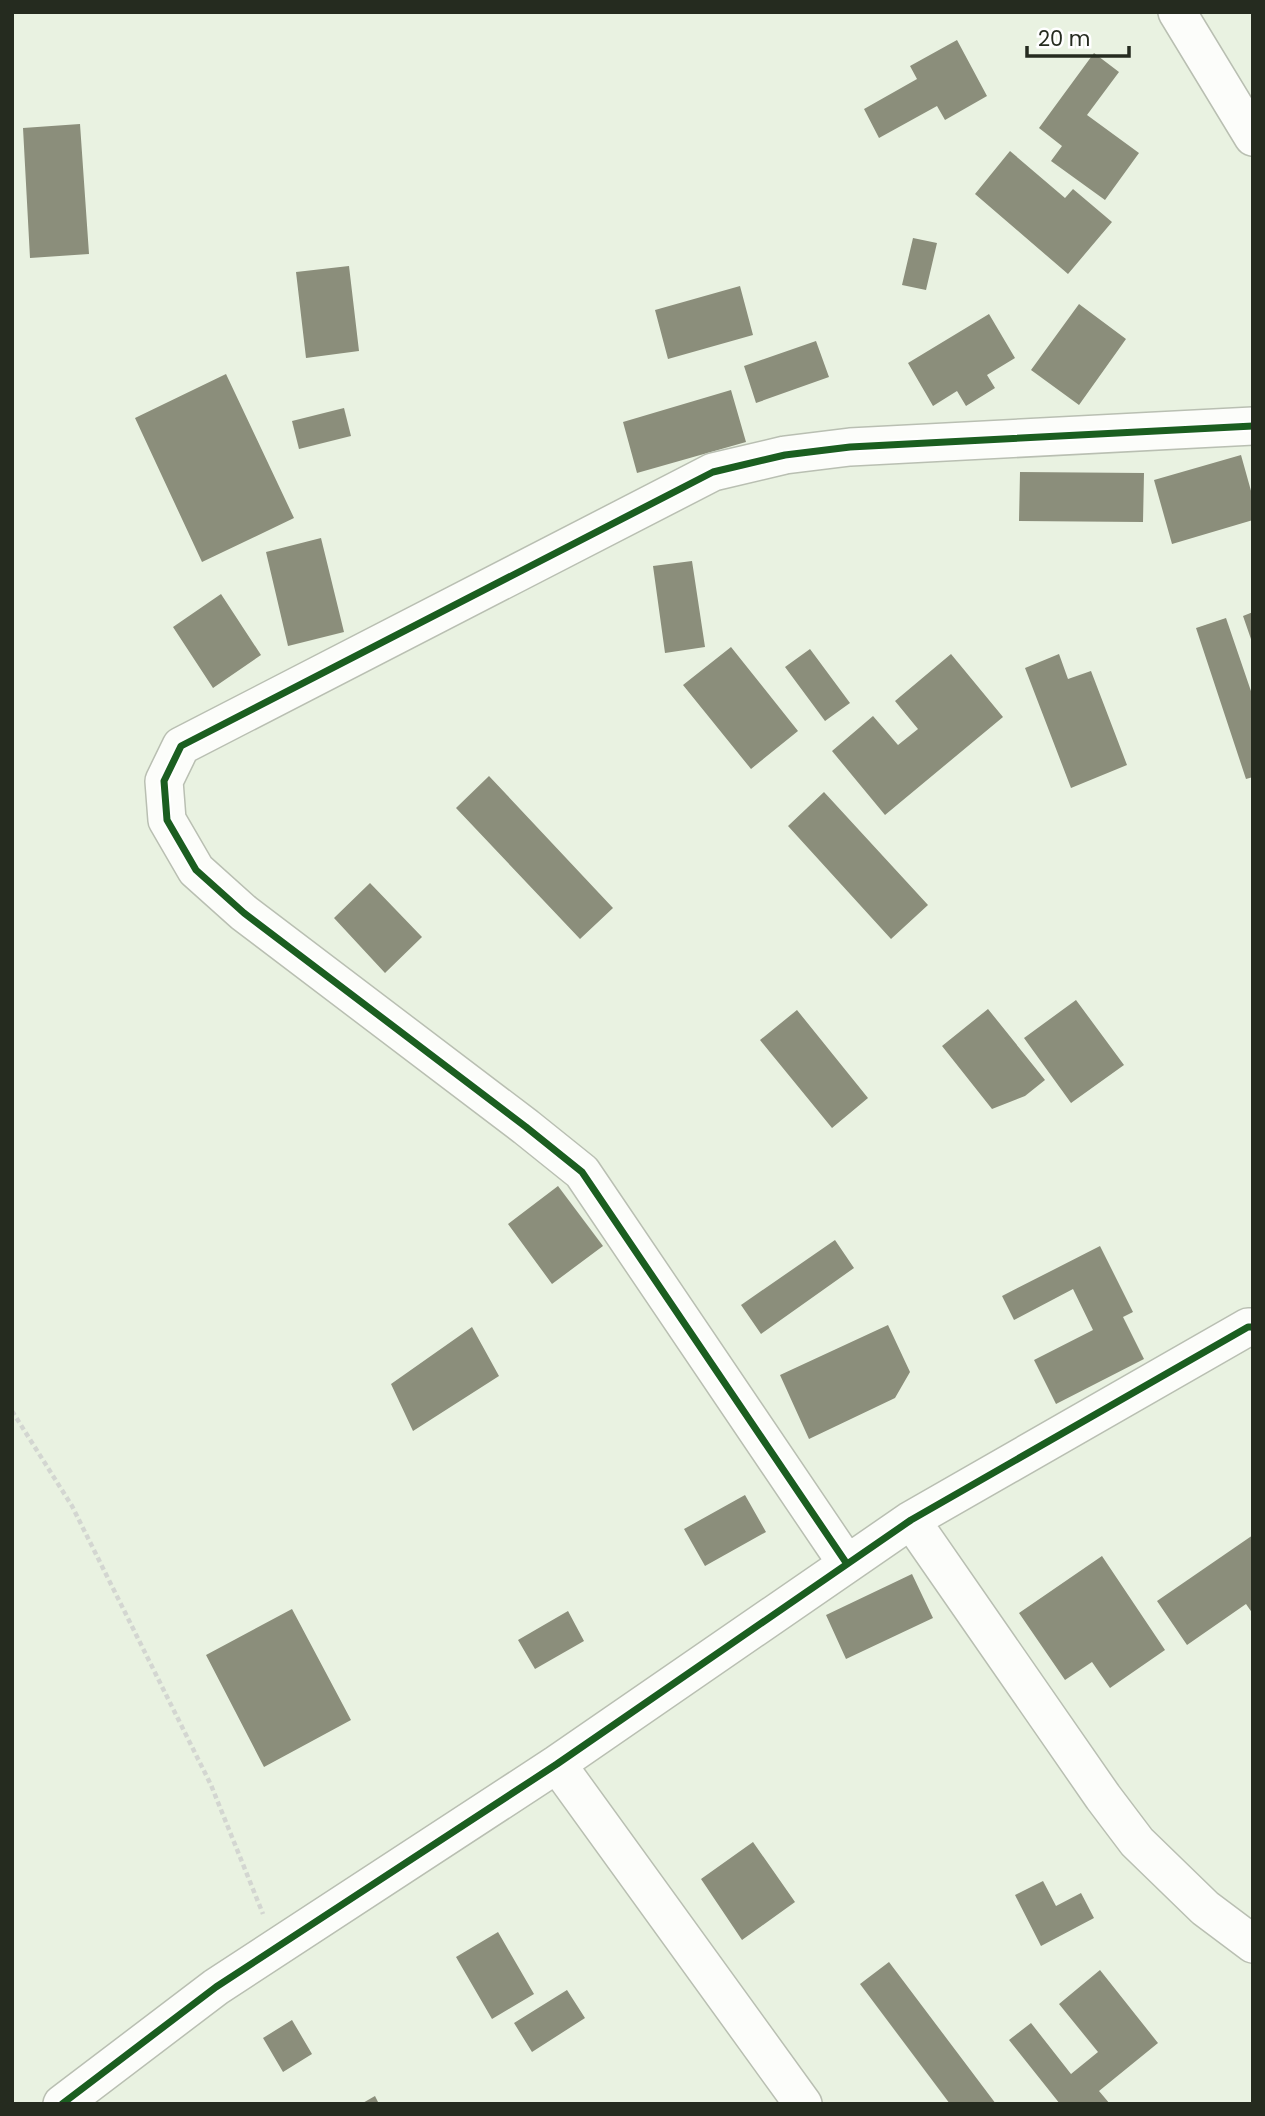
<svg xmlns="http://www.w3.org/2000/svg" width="1265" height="2116" viewBox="0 0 1265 2116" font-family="Poppins,sans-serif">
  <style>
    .building { fill: #8b8e7b }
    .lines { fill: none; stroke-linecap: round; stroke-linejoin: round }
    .minor-casing { stroke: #b9bfb2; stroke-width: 40 }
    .path { stroke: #d3d6d1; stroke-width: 4.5; stroke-dasharray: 5 3.5; stroke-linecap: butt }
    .minor { stroke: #fcfdfa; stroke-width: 37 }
    .cycleway-casing { stroke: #fff; stroke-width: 11 }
    .cycleway { stroke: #1b5e20; stroke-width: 7 }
  </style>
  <rect width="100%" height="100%" fill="#e9f2e1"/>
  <!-- building -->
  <path class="building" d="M 957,40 L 987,96 L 945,120 L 937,106 L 879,138 L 864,109 L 917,79 L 910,66 Z
    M 1094,53 L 1119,72 L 1087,115 L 1139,153 L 1105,200 L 1051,161 L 1062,146 L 1039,128 Z
    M 80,124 L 89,254 L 30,258 L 23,128 Z
    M 1010,151 L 1065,198 L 1073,189 L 1112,222 L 1068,274 L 975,194 Z
    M 913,238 L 937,243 L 926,290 L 902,285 Z
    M 349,266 L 359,351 L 306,358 L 296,272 Z
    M 740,286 L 753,335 L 668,359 L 655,310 Z
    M 1079,304 L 1126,339 L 1079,405 L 1031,370 Z
    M 989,314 L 1015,358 L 987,375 L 995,388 L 966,406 L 957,391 L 933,406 L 908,363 Z
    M 816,341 L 829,377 L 756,403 L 744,366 Z
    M 226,374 L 294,518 L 202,562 L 135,418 Z
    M 731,390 L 746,442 L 637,473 L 623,422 Z
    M 344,408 L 351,436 L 299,449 L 292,421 Z
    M 1241,455 L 1253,498 L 1253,520 L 1172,544 L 1154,480 Z
    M 1020,472 L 1144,473 L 1143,522 L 1019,521 Z
    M 321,538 L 344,632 L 288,646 L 266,552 Z
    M 692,561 L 705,647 L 665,653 L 653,566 Z
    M 221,594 L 261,655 L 213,688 L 173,627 Z
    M 1253,612 L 1253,642 L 1252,642 L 1243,616 Z
    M 1226,618 L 1253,697 L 1253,777 L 1246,779 L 1196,628 Z
    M 731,647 L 798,731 L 751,769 L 683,685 Z
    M 810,649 L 850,703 L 825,721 L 785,667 Z
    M 951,654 L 1003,717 L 885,815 L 832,751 L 873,716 L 898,745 L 918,729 L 895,701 Z
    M 1059,654 L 1068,679 L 1091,671 L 1127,765 L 1071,788 L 1025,668 Z
    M 489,776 L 613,908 L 580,939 L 456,808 Z
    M 824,792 L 928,905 L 891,939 L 788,826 Z
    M 370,883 L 422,937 L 385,973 L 334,918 Z
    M 1076,1000 L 1124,1065 L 1071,1103 L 1024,1038 Z
    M 988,1009 L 1045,1080 L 1025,1096 L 992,1109 L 942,1046 Z
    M 797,1010 L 868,1098 L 832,1128 L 760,1040 Z
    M 558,1186 L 603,1246 L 552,1284 L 508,1224 Z
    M 835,1240 L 854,1268 L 761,1334 L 741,1305 Z
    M 1100,1246 L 1133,1312 L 1123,1317 L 1144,1359 L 1056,1404 L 1034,1360 L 1093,1330 L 1073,1289 L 1014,1320 L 1002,1296 Z
    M 888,1325 L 910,1372 L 895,1398 L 809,1439 L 780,1375 Z
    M 472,1327 L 499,1376 L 413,1431 L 391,1384 Z
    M 745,1495 L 766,1532 L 705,1566 L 684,1529 Z
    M 1253,1535 L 1253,1614 L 1246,1604 L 1187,1645 L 1157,1601 Z
    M 1102,1556 L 1165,1650 L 1110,1688 L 1092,1662 L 1065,1680 L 1019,1613 Z
    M 912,1574 L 933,1618 L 846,1659 L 826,1615 Z
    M 292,1609 L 351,1720 L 264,1767 L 206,1655 Z
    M 568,1611 L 584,1641 L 535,1669 L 518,1640 Z
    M 753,1842 L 795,1902 L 742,1940 L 701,1879 Z
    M 1043,1881 L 1056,1906 L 1081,1893 L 1094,1918 L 1041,1946 L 1015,1895 Z
    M 498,1932 L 534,1994 L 492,2019 L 456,1957 Z
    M 889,1962 L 996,2104 L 950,2104 L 860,1984 Z
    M 1100,1970 L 1158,2043 L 1099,2091 L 1110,2104 L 1060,2104 L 1009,2040 L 1031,2023 L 1071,2074 L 1098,2052 L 1059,2004 Z
    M 567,1990 L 585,2018 L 532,2052 L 514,2023 Z
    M 292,2020 L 312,2054 L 283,2072 L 263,2038 Z
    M 375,2096 L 379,2104 L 361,2104 Z"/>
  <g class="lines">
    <!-- minor casing -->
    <g class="minor-casing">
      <path id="minor" d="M 1177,12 L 1253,137
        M 911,1520 L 1103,1797 L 1137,1842 L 1205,1908 L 1253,1944
        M 847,1564 L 582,1172 L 526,1127 L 244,913 L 196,870 L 167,820 L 164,781 L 181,746 L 713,472 L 785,455 L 850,447 L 1253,426
        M 557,1764 L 803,2104
        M 62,2104 L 216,1987 L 557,1764 L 911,1520 L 1248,1327 L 1253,1327"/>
    </g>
    <!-- path -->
    <path class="path" d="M 12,1411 L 72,1506 L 211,1785 L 263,1914"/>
    <!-- minor -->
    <use href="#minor" class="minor"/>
    <!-- cycleway casing -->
    <g class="cycleway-casing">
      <path id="cycleway" d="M 847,1564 L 582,1172 L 526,1127 L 244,913 L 196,870 L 167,820 L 164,781 L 181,746 L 713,472 L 785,455 L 850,447 L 1253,426
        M 62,2104 L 216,1987 L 557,1764 L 911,1520 L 1248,1327 L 1253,1327"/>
    </g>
    <!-- cycleway -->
    <use href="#cycleway" class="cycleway"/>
  </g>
  <!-- border -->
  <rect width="1265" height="2116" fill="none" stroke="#252b1f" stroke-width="28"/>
  <!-- scale -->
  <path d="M1027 46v10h102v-10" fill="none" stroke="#252b1f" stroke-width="3.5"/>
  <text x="1038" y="46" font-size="21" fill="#252b1f" stroke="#ffffff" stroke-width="5" paint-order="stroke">20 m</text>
</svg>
